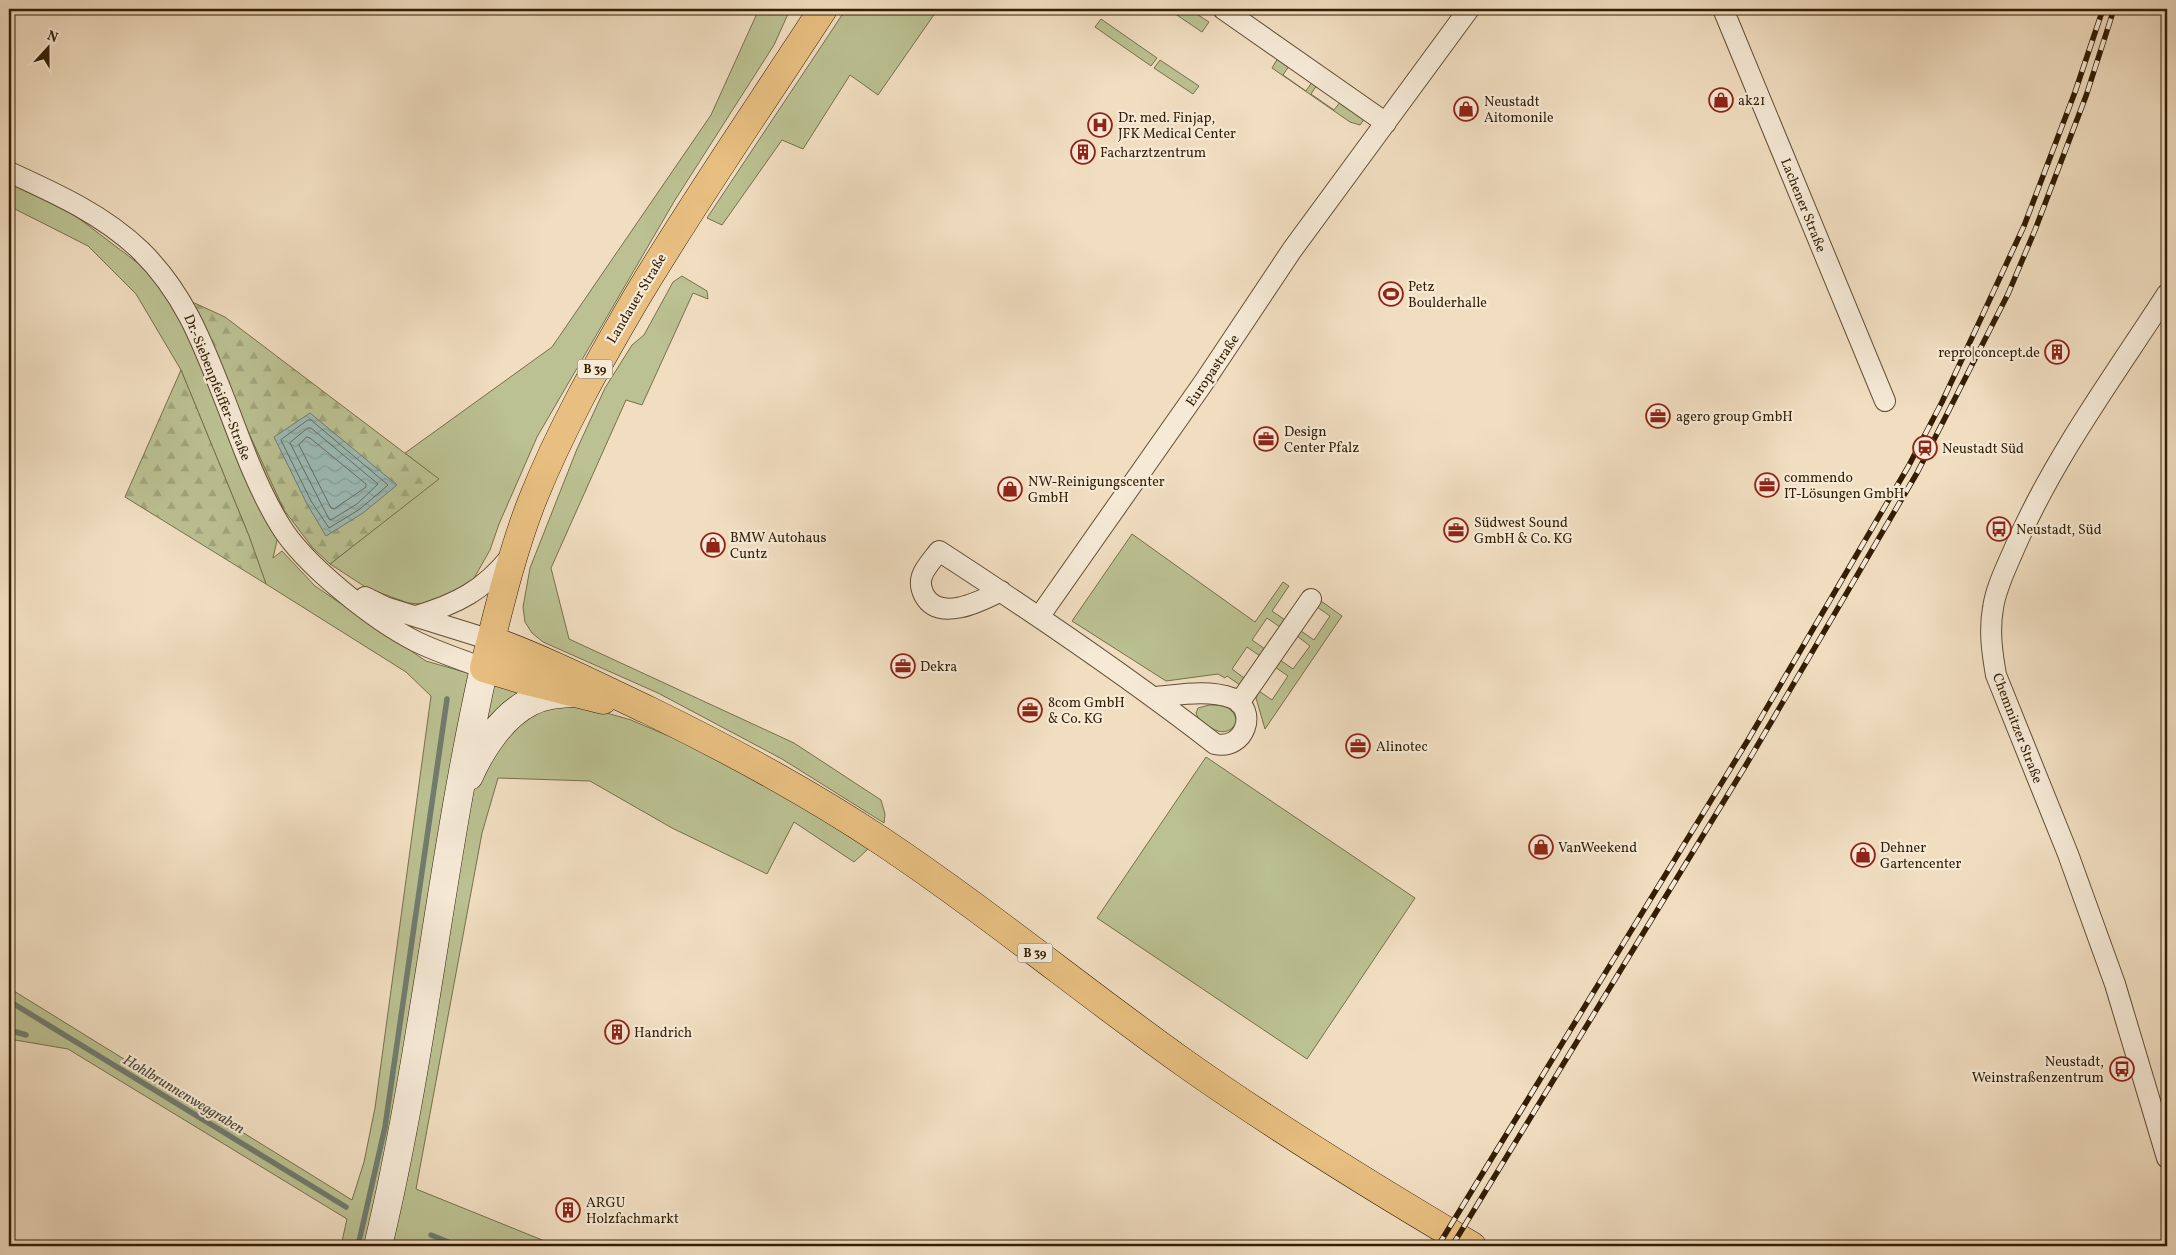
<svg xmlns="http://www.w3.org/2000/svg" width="2176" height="1255" viewBox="0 0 2176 1255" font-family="Vollkorn,serif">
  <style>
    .grass { fill: #bbc192; stroke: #77704b }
    .forest { fill: url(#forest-firs); stroke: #77704b }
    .water { fill: url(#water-waves); stroke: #717c6f }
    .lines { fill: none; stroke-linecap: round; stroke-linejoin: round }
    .shore { stroke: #676c5e; stroke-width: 1 }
    .stream { stroke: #717c6f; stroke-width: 5.5 }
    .street-casing { stroke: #624e33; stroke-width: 22 }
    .secondary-casing { stroke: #331e04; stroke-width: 29 }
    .primary-casing { stroke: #331e04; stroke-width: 29 }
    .street { stroke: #f6ead7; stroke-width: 20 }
    .secondary { stroke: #f6ead7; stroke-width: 28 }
    .primary { stroke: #e8bf80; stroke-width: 28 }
    .rail-casing { stroke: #331e04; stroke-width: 5.5 }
    .rail { stroke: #f6ead7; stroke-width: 4; stroke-dasharray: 11; stroke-linecap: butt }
    .labels { text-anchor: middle; stroke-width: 4.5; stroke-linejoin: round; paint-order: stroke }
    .shield { fill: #f6ead7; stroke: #6e5b43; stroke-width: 1 }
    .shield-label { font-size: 12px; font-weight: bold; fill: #331e04 }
    .poi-label { font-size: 14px; fill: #331e04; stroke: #f6ead7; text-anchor: start }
    .street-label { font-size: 14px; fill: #331e04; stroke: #f6ead7 }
    .water-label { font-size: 15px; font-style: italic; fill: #524d3a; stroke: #f6ead7 }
  </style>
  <defs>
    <pattern id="forest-firs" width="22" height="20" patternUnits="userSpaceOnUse" patternTransform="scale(1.25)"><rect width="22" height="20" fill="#bbc192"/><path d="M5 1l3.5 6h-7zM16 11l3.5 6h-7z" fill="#a1a57c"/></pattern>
    <pattern id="water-waves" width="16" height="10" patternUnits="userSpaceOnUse" patternTransform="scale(1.25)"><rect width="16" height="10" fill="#9bbbb7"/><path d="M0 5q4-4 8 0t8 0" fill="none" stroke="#86a09c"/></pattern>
  </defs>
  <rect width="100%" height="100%" fill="#f1dec1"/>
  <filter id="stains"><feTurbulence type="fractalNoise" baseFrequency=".004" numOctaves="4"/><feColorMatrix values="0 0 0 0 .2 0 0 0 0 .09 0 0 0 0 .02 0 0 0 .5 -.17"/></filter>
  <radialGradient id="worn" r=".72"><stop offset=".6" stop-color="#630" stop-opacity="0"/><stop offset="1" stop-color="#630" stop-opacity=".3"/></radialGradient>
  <!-- grass -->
  <path class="grass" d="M 759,9 L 782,9 L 788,14 L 774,45 L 675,200 L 537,437 L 499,524 L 490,550 L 473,580 L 433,605 L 408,603 L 367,588 L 330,564 L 438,479 L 405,453 L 552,347 L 711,115 Z
    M 846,9 L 938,9 L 878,95 L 850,75 L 803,149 L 782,140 L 722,225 L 707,218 Z
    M 1168,9 L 1189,9 L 1209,22 L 1202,32 Z
    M 1101,19 L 1157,58 L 1151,66 L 1095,27 Z
    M 1278,58 L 1289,66 L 1283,75 L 1306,91 L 1312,82 L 1317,85 L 1311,94 L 1334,110 L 1341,101 L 1365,118 L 1360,125 L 1350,122 L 1272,68 Z
    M 1160,60 L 1199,86 L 1193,94 L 1154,68 Z
    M 9,179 L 52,198 L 147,270 L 206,331 L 284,510 L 273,558 L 282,551 L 315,586 L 426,661 L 631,720 L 704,751 L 808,810 L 868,849 L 854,862 L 794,822 L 767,874 L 672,828 L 590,781 L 498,778 L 482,833 L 416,1189 L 557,1246 L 341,1246 L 347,1219 L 68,1049 L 9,1039 L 9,988 L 352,1200 L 364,1162 L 375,1108 L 431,696 L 406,672 L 266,584 L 249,536 L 181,370 L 136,294 L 88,246 L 9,206 Z
    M 682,276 L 707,291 L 708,299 L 693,293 L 642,405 L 626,400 L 551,568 L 569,639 L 794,743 L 881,800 L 885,814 L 884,823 L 782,759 L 658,693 L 543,642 L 532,633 L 525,622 L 523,607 L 530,568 L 577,449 L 605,388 L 632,345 L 644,335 L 673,282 Z
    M 1132,534 L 1255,622 L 1283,582 L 1289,586 L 1272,611 L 1285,620 L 1280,627 L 1267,618 L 1252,640 L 1265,649 L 1260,656 L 1247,647 L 1232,669 L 1244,678 L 1240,685 L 1227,676 L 1225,678 L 1218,674 L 1166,681 L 1072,621 Z
    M 1314,596 L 1342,616 L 1265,729 L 1256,698 L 1259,691 L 1272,700 L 1288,676 L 1275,667 L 1280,660 L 1293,669 L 1310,646 L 1297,636 L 1301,631 L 1314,640 L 1330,616 L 1317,607 Z
    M 1209,705 C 1224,705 1233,706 1237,722 C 1228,736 1219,733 1206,725 C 1201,721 1198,719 1196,713 L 1198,708 Z
    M 1206,757 L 1415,898 L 1307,1059 L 1097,918 Z"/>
  <!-- forest -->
  <path class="forest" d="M 188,300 L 225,317 L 439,479 L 330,564 L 312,547 L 284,510 Z
    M 181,370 L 249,536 L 266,584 L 125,497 Z"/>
  <!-- water -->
  <path class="water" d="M 310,413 L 397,485 L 363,513 L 326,536 L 307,504 L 274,437 Z"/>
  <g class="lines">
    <!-- shore -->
    <path class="shore" d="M 308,420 L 311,420 L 388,485 L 360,509 L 329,528 L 311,501 L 281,440 Z
      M 308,428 L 311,428 L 378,484 L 357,504 L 331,520 L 329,519 L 290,443 Z
      M 307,437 L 310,438 L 366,484 L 366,487 L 334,509 L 331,508 L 299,445 Z"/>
    <!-- stream -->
    <path class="stream" d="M 9,1001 L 346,1207
      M 9,1030 L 26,1035
      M 431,1235 L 458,1246
      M 358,1246 L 385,1127 L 447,699"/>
    <!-- street casing -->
    <g class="street-casing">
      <path id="street" d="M 1223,9 L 1386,123
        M 1723,9 L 1885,401
        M 9,172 C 55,193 104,215 141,251 C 187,296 205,350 228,408 C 243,448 258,489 280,525 C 304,565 375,621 417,642 C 438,652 461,660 484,668
        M 2167,294 C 2114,376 2054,457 2015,547 C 2007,566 1996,587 1993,608 C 1989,631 1992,652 1996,675 L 2068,854 L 2115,984 L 2167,1158
        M 1001,591 C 981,601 939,623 924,595 C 921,589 920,582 922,576 C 925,567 934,558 939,551 C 1033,612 1126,675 1215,744 C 1245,751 1259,709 1232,698 C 1208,689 1178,695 1154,697
        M 365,597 L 385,607 L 491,640
        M 416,616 C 457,604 484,590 511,556
        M 1039,617 L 1204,382 L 1292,250 L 1469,9
        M 1239,703 L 1311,599"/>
    </g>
    <!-- secondary casing -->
    <g class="secondary-casing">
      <path id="secondary" d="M 469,776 C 481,749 502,716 530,702 C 543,695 557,694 571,693
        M 378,1246 C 424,1055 441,859 484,668"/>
    </g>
    <!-- primary casing -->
    <g class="primary-casing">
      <path id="primary" d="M 491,640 C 546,660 597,686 650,711 C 730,750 808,792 883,842 C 986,911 1082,990 1183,1062 C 1276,1128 1374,1188 1472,1246
        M 603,700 L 527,681 L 484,668 C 498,612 511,555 532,501 C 560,431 597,365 635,300 C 694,201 760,106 823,9"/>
    </g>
    <!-- street -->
    <use href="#street" class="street"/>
    <!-- secondary -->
    <use href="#secondary" class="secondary"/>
    <!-- primary -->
    <use href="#primary" class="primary"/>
    <!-- rail casing -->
    <g class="rail-casing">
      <path id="rail" d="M 1438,1246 L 1748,740 L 1908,467 L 1942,402 L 2024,226 L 2075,92 L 2103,9
        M 1452,1246 L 1746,765 L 1917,473 L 2008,294 L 2035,230 L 2086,96 L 2114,9"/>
    </g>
    <!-- rail -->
    <use href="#rail" class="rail"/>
  </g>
  <!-- icons -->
  <defs>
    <g id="shop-ring" transform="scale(1.25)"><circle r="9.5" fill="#f6ead7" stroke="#8f2418" stroke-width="1.5"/><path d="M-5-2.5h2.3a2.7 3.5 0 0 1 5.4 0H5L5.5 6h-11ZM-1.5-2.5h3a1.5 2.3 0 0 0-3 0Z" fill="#8f2418"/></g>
    <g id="hospital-ring" transform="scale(1.25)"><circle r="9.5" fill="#f6ead7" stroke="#8f2418" stroke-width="1.5"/><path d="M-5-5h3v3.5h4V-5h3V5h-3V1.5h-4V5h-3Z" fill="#8f2418"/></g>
    <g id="building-ring" transform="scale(1.25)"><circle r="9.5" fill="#f6ead7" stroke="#8f2418" stroke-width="1.5"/><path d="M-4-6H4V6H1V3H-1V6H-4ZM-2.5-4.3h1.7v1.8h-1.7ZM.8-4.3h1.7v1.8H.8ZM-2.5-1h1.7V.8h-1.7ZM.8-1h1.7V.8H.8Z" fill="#8f2418"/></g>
    <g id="stadium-ring" transform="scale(1.25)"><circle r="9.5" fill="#f6ead7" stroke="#8f2418" stroke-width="1.5"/><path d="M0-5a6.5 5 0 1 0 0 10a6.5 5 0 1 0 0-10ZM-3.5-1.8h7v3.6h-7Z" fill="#8f2418"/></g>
    <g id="office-ring" transform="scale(1.25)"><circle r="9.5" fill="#f6ead7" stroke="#8f2418" stroke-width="1.5"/><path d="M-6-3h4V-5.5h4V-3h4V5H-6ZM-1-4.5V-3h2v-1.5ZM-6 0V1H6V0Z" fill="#8f2418"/></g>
    <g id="station-ring" transform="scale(1.25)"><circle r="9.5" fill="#f6ead7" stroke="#8f2418" stroke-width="1.5"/><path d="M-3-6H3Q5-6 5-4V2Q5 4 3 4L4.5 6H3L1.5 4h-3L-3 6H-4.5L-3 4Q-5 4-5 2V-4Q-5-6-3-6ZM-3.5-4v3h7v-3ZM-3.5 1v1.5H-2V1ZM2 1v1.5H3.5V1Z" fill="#8f2418"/></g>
    <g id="bus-ring" transform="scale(1.25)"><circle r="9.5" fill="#f6ead7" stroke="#8f2418" stroke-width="1.5"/><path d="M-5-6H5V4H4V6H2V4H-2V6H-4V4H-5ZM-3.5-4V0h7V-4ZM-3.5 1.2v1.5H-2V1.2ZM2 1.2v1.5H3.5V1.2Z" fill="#8f2418"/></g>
  </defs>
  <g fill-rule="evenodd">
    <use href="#shop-ring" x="1721" y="100"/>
    <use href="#shop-ring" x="1466" y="109"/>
    <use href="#hospital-ring" x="1100" y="125"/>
    <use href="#building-ring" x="1083" y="152"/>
    <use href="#stadium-ring" x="1391" y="294"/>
    <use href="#building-ring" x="2057" y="352"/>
    <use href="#office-ring" x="1658" y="416"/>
    <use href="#office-ring" x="1266" y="439"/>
    <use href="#station-ring" x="1925" y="448"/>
    <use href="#office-ring" x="1767" y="485"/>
    <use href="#shop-ring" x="1010" y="489"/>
    <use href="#bus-ring" x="1999" y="529"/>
    <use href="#office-ring" x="1456" y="530"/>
    <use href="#shop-ring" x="713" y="545"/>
    <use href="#office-ring" x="903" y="666"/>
    <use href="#office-ring" x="1030" y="710"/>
    <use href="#office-ring" x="1358" y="746"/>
    <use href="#shop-ring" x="1541" y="847"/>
    <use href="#shop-ring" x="1863" y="855"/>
    <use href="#building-ring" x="617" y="1032"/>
    <use href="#bus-ring" x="2122" y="1069"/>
    <use href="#building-ring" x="568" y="1210"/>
  </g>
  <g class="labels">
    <!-- shield labels -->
    <g class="shield">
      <rect x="577.5" y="359.5" width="35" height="19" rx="4"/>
      <rect x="1017.5" y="943.5" width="35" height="19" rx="4"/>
    </g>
    <g class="shield-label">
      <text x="595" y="373">B 39</text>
      <text x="1035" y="957">B 39</text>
    </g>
    <!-- poi labels -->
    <g class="poi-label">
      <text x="1738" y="105">ak21</text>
      <text x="1484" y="106">Neustadt<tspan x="1484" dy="16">Aitomonile</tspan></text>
      <text x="1118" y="122">Dr. med. Finjap,<tspan x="1118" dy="16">JFK Medical Center</tspan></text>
      <text x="1100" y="157">Facharztzentrum</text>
      <text x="1408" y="291">Petz<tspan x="1408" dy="16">Boulderhalle</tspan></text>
      <text x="2040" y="357" text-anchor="end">repro|concept.de</text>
      <text x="1676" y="421">agero group GmbH</text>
      <text x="1284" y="436">Design<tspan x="1284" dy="16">Center Pfalz</tspan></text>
      <text x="1942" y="453">Neustadt Süd</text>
      <text x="1784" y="482">commendo<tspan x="1784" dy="16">IT-Lösungen GmbH</tspan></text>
      <text x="1028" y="486">NW-Reinigungscenter<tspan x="1028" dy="16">GmbH</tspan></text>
      <text x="1474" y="527">Südwest Sound<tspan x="1474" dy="16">GmbH &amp; Co. KG</tspan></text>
      <text x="2016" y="534">Neustadt, Süd</text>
      <text x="730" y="542">BMW Autohaus<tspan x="730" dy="16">Cuntz</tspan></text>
      <text x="920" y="671">Dekra</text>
      <text x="1048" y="707">8com GmbH<tspan x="1048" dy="16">&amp; Co. KG</tspan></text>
      <text x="1376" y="751">Alinotec</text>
      <text x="1558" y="852">VanWeekend</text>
      <text x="1880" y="852">Dehner<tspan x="1880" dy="16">Gartencenter</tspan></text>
      <text x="634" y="1037">Handrich</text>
      <text x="2104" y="1066" text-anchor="end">Neustadt,<tspan x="2104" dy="16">Weinstraßenzentrum</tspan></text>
      <text x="586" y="1207">ARGU<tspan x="586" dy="16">Holzfachmarkt</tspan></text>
    </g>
    <!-- street labels -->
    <g class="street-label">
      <text transform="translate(1804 205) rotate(68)" y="5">Lachener Straße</text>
      <text transform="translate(636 298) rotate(-59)" y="5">Landauer Straße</text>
      <text transform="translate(1212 370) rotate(-56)" y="5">Europastraße</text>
      <text transform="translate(218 387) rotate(68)" y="5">Dr.-Siebenpfeiffer-Straße</text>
      <text transform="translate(2018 728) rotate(69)" y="5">Chemnitzer Straße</text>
    </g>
    <!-- water labels -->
    <g class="water-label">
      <text transform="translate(184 1094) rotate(31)" y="5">Hohlbrunnenweggraben</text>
    </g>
  </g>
  <!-- margin -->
  <rect width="2176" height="1255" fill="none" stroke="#f1dec1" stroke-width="30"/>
  <rect x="10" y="10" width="2156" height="1235" fill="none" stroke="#331e04" stroke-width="2.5"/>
  <rect x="15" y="15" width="2146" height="1225" fill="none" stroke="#331e04"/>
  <!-- north arrow -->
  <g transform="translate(48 48) rotate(21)" stroke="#f6ead7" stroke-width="4" paint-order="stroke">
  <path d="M0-4L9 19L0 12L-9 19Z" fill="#331e04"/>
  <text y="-8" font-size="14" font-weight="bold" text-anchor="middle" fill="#331e04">N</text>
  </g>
  <rect width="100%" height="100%" filter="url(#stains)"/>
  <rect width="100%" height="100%" fill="url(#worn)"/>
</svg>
